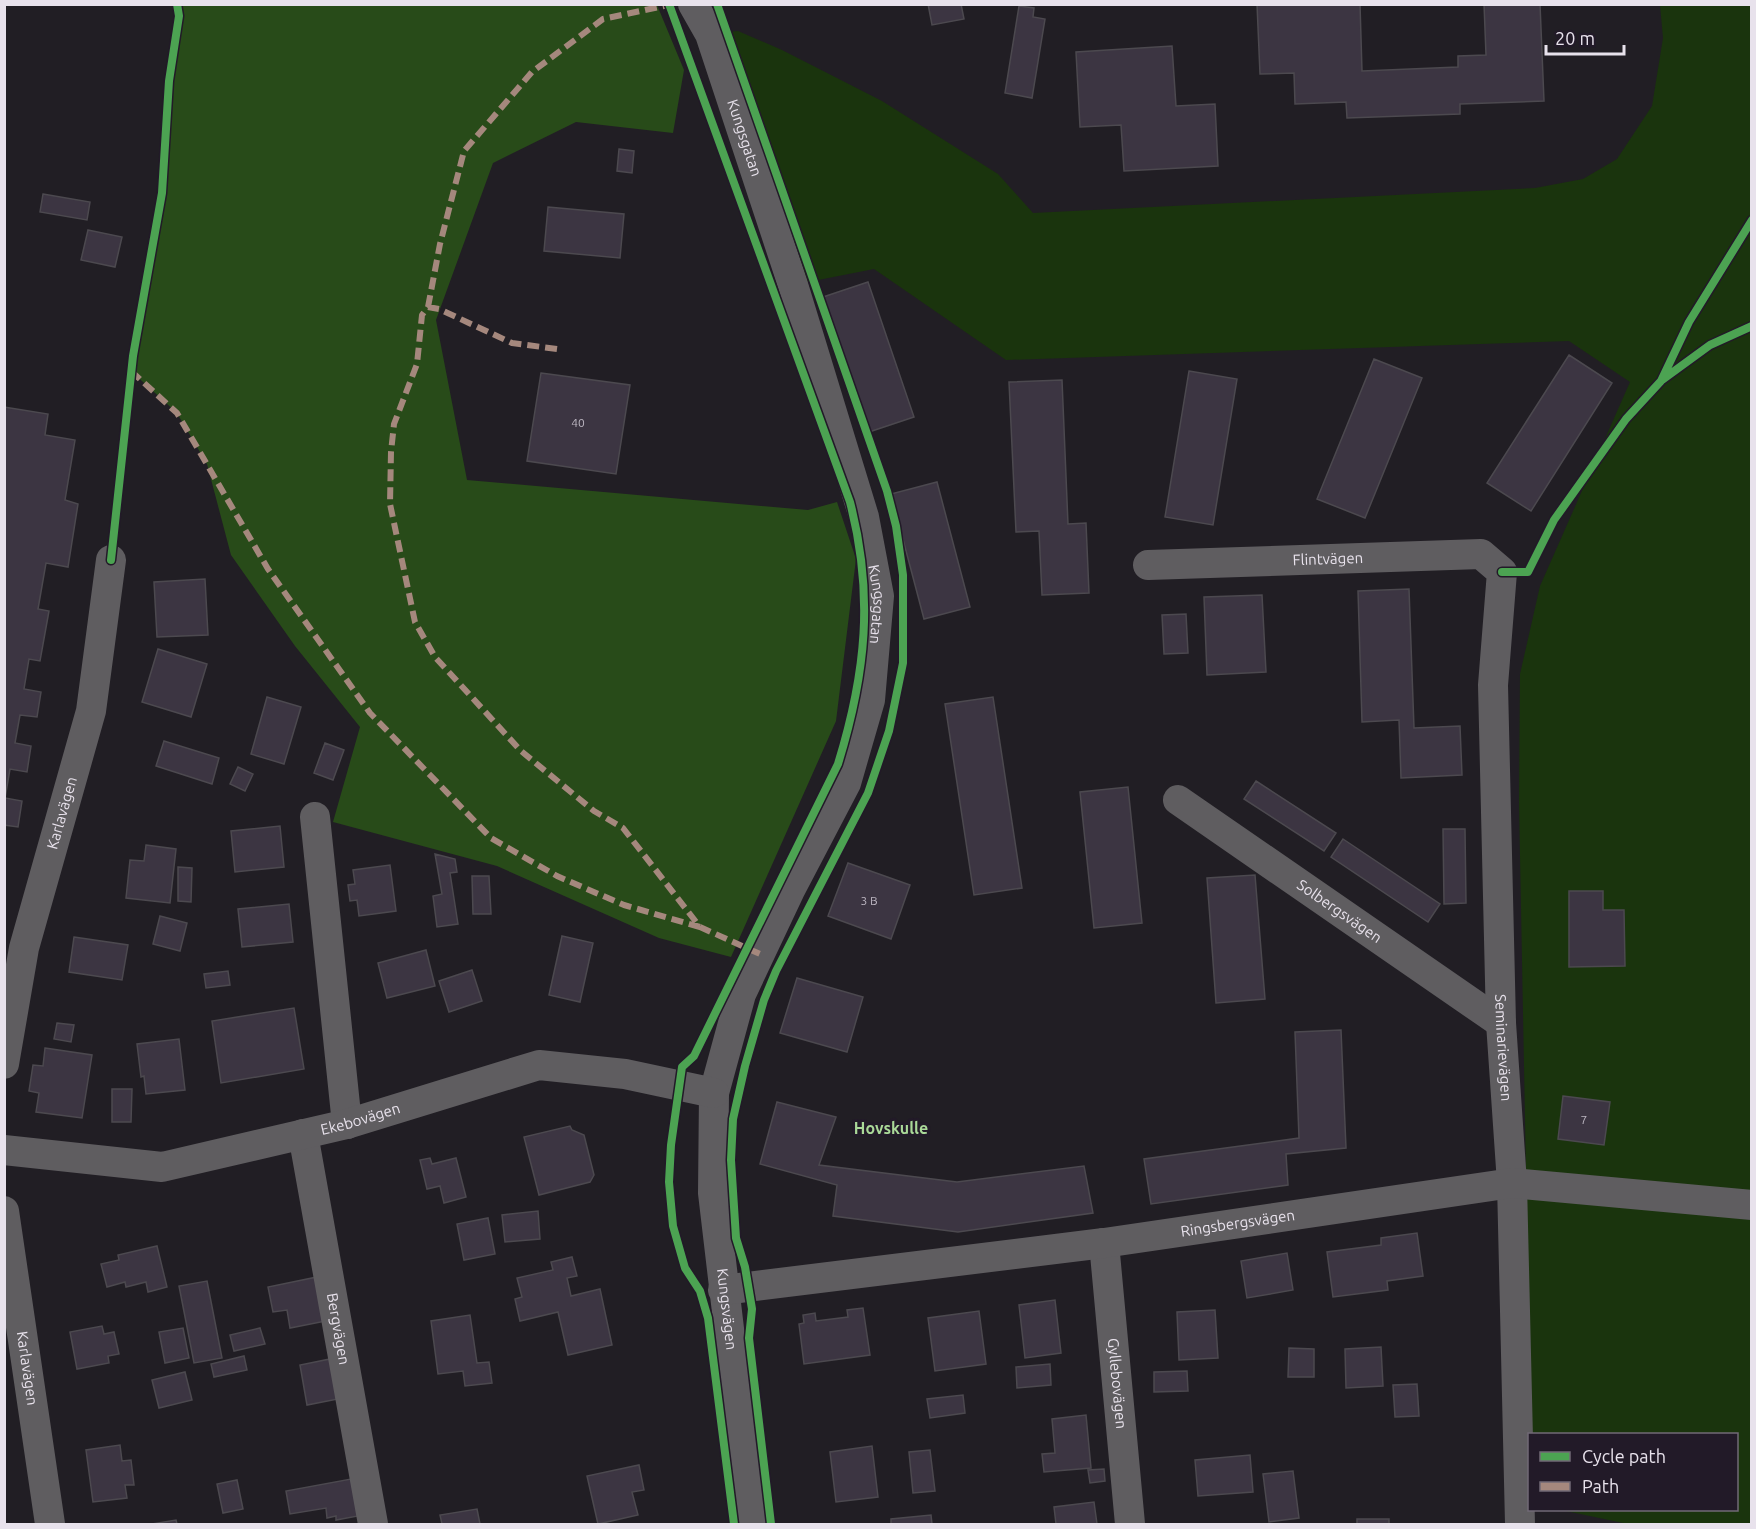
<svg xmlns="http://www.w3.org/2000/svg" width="1756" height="1529" viewBox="0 0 1756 1529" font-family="Ubuntu,sans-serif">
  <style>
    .green { fill: #1a340d }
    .forest { fill: #284b19 }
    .building { fill: #3c3542; stroke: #4c494f; stroke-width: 1.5 }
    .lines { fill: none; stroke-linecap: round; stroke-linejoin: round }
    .minor { stroke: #5f5d60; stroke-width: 30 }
    .quiet { stroke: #a5887d; stroke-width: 6; stroke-dasharray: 12 6; stroke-linecap: butt }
    .cycleway-casing { stroke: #221a28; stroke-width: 11 }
    .cycleway { stroke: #4ca352; stroke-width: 8 }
    .labels { text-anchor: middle; stroke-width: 6; stroke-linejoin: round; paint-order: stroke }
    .number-label { font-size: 12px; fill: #bdb7c2 }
    .street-label { font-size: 15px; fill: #e8e2ec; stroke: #221a28 }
    .neighbourhood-label { font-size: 16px; font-weight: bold; fill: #aad998; stroke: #221a28 }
  </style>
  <rect width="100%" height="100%" fill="#211e24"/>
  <!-- green -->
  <path class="green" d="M 1660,5 L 1751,5 L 1751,1524 L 1628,1524 L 1561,1510 L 1736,1510 L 1736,1434 L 1531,1434 L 1519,803 L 1520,674 L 1540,586 L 1630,382 L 1569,341 L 1006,360 L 874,269 L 793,285 L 710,34 L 738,31 L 782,50 L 882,101 L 998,174 L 1033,213 L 1535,188 L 1583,179 L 1617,159 L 1652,106 L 1663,38 Z"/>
  <!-- forest -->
  <path class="forest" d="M 177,5 L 657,5 L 684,70 L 673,133 L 576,122 L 493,163 L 436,320 L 467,480 L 808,510 L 837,502 L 856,559 L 836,721 L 731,957 L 659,938 L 497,866 L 333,822 L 360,727 L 295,646 L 231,555 L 207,464 L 177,413 L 131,371 L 162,193 L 169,81 L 179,16 Z"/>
  <!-- building -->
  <path class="building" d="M 928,4 L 961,4 L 964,19 L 932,25 Z
    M 1257,4 L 1360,4 L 1362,71 L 1458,67 L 1458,56 L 1486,55 L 1484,4 L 1540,4 L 1544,101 L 1460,104 L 1460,114 L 1347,118 L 1346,102 L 1295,104 L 1294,73 L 1260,74 Z
    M 1019,6 L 1034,8 L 1033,17 L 1045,19 L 1032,98 L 1005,93 Z
    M 1172,46 L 1176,106 L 1215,104 L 1218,166 L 1124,171 L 1121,125 L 1080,127 L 1076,52 Z
    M 619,149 L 634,151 L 632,173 L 617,171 Z
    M 43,194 L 90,202 L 87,220 L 40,212 Z
    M 548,207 L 624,214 L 620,258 L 544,251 Z
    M 88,230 L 122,237 L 115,267 L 81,260 Z
    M 868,282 L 914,417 L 869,432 L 823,297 Z
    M 1569,355 L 1612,383 L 1531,511 L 1487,483 Z
    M 1374,359 L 1422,378 L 1365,518 L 1317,499 Z
    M 1189,371 L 1237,379 L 1213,525 L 1165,517 Z
    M 541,373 L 630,385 L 616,474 L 527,461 Z
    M 1062,380 L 1068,524 L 1086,523 L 1089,593 L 1042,595 L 1039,531 L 1016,532 L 1009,382 Z
    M 4,407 L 48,414 L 45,435 L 75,440 L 65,500 L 78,504 L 68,567 L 46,563 L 38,609 L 49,611 L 40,661 L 29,659 L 24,689 L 41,692 L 37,717 L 20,715 L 15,743 L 31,746 L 27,772 L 10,769 L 5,798 L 22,801 L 18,827 L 4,825 Z
    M 937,482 L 970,607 L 924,619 L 891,494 Z
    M 205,579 L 208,635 L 157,637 L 154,582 Z
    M 1409,589 L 1414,728 L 1460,726 L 1462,775 L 1401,778 L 1399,720 L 1362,722 L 1358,591 Z
    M 1262,595 L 1266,672 L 1207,675 L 1204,597 Z
    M 1186,614 L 1188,653 L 1164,654 L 1162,615 Z
    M 158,649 L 207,664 L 191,717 L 142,702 Z
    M 267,697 L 301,707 L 284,764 L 251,754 Z
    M 993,697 L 1022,888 L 974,895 L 945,704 Z
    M 164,741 L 219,758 L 212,784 L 156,766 Z
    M 325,743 L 344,750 L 333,780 L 314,773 Z
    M 238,767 L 253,774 L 245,791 L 230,784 Z
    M 1256,781 L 1336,833 L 1324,851 L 1244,799 Z
    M 1128,787 L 1142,923 L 1094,928 L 1080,792 Z
    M 280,826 L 284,867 L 235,872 L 231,831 Z
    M 1443,829 L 1465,829 L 1466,903 L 1444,904 Z
    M 1343,839 L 1440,904 L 1428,922 L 1331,857 Z
    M 146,845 L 176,849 L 170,903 L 126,898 L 130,860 L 144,861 Z
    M 435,854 L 455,859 L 457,872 L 450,873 L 458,924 L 437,927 L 433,896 L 442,894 Z
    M 848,863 L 910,885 L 891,939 L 828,916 Z
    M 390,865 L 396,911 L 359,916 L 357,900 L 350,901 L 348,885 L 355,884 L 353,870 Z
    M 178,867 L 192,868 L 191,902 L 178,901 Z
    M 1255,875 L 1265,999 L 1216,1003 L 1207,878 Z
    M 472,876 L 489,876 L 491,914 L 473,914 Z
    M 1569,891 L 1603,891 L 1603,910 L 1624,910 L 1625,966 L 1569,967 Z
    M 289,904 L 293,942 L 242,947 L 238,909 Z
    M 160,916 L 187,923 L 180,951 L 153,944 Z
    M 562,936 L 593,943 L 580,1002 L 549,995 Z
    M 74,937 L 128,945 L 122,980 L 69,972 Z
    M 426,950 L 435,986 L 387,998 L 378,963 Z
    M 472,970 L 482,1001 L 449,1012 L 439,981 Z
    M 228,971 L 230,985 L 206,988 L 204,974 Z
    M 797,978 L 863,997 L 847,1052 L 780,1033 Z
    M 294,1008 L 304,1069 L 221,1083 L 212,1021 Z
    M 57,1023 L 74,1025 L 71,1042 L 54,1039 Z
    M 1341,1030 L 1346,1148 L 1286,1154 L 1288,1185 L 1151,1204 L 1144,1159 L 1299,1138 L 1295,1032 Z
    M 179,1039 L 185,1090 L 146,1094 L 144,1076 L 141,1077 L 137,1044 Z
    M 45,1048 L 92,1055 L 82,1118 L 36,1112 L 39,1093 L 29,1091 L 33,1065 L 43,1066 Z
    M 112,1089 L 132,1089 L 131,1122 L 112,1122 Z
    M 1563,1096 L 1610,1102 L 1604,1145 L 1558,1139 Z
    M 777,1102 L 836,1117 L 819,1165 L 957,1182 L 1084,1166 L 1093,1213 L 958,1232 L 833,1216 L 837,1185 L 760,1164 Z
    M 570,1126 L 572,1130 L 584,1135 L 594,1175 L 590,1182 L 539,1195 L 524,1137 Z
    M 430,1158 L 432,1164 L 456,1158 L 466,1197 L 444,1203 L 440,1186 L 427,1189 L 420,1160 Z
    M 538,1211 L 540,1239 L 505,1242 L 502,1215 Z
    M 488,1218 L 495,1254 L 464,1260 L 457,1224 Z
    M 1417,1233 L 1423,1276 L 1387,1281 L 1388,1290 L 1333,1297 L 1327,1252 L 1381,1245 L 1381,1238 Z
    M 157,1246 L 167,1287 L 148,1292 L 146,1282 L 126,1287 L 125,1282 L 107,1287 L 101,1264 L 119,1260 L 118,1255 Z
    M 1287,1253 L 1293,1290 L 1247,1298 L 1241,1261 Z
    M 572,1257 L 577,1276 L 567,1278 L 571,1296 L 600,1289 L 612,1345 L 568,1355 L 558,1312 L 520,1321 L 515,1299 L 522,1297 L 517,1278 L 553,1270 L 551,1262 Z
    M 317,1277 L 326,1321 L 290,1328 L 287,1310 L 273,1312 L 268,1287 Z
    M 207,1281 L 222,1358 L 194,1363 L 179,1286 Z
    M 1055,1300 L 1061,1353 L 1025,1358 L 1019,1305 Z
    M 863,1308 L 870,1355 L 804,1364 L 799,1324 L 804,1323 L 803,1315 L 815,1313 L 816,1321 L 848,1317 L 847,1310 Z
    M 1215,1310 L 1218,1358 L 1179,1360 L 1177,1312 Z
    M 979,1311 L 986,1364 L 935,1371 L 928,1318 Z
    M 470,1315 L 477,1363 L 489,1362 L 492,1383 L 465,1386 L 463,1371 L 438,1374 L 431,1321 Z
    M 102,1326 L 104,1334 L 114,1332 L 119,1354 L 108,1356 L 109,1363 L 77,1369 L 70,1332 Z
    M 183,1328 L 189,1358 L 165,1363 L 159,1332 Z
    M 260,1328 L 265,1344 L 234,1351 L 230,1335 Z
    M 1381,1347 L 1383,1386 L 1346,1388 L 1345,1349 Z
    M 1289,1348 L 1314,1349 L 1314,1377 L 1288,1377 Z
    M 244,1356 L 247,1370 L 214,1377 L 211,1364 Z
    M 330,1359 L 338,1399 L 307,1405 L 300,1365 Z
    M 1050,1364 L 1051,1385 L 1017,1388 L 1016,1367 Z
    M 1187,1371 L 1188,1391 L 1154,1392 L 1154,1372 Z
    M 185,1372 L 192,1400 L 159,1408 L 152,1380 Z
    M 1417,1384 L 1419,1416 L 1395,1417 L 1393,1385 Z
    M 963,1395 L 965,1413 L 930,1418 L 927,1399 Z
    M 1086,1415 L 1091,1468 L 1044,1472 L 1042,1454 L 1055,1453 L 1052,1419 Z
    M 120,1445 L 122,1461 L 131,1460 L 134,1485 L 125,1485 L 127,1498 L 93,1502 L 86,1450 Z
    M 872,1446 L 878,1497 L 836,1502 L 830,1452 Z
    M 930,1450 L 935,1491 L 913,1493 L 909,1452 Z
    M 1250,1455 L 1253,1492 L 1198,1496 L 1195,1460 Z
    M 639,1465 L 644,1490 L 632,1492 L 638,1515 L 598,1524 L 587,1476 Z
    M 1104,1469 L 1105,1481 L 1090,1483 L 1088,1470 Z
    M 1293,1471 L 1299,1518 L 1269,1522 L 1263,1474 Z
    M 351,1479 L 358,1516 L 336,1520 L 336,1516 L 327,1518 L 326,1508 L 290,1514 L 286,1491 Z
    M 237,1480 L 243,1509 L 223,1513 L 217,1484 Z
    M 1094,1502 L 1097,1524 L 1056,1524 L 1054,1507 Z
    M 477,1509 L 480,1524 L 442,1524 L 440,1515 Z
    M 931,1515 L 932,1524 L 891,1524 L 891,1519 Z
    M 1357,1519 L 1389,1519 L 1389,1524 L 1357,1524 Z
    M 176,1520 L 177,1524 L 152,1524 Z"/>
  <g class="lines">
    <!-- minor -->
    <g class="minor">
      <path id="s1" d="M 693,4 L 710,34 L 793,285 L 864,517 L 879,596 L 870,700 L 846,783 L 790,890 L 741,994 L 714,1093 L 713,1193 L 752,1524"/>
      <path id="s2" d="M 1148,565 L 1481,554 L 1502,572 L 1493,685 L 1501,1023 L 1512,1183 L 1520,1524"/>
      <path id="s3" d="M 1178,800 L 1501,1023"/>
      <path d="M 315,817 L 347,1124"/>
      <path id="s4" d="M 4,1064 L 24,948 L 91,711 L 111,560"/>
      <path id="s5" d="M 303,1134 L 373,1524"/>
      <path id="s6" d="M 4,1150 L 162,1167 L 347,1124 L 539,1065 L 625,1074 L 714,1093"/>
      <path id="s7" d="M 4,1211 L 50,1524"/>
      <path id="s8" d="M 1104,1243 L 1130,1524"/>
      <path id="s9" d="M 723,1290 L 1104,1243 L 1512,1183 L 1752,1205"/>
    </g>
    <!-- quiet -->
    <path class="quiet" d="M 428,307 L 440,244 L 464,151 L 532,72 L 603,19 L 673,4
      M 557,349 L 512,343 L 439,309 L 428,307 L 422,315 L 417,364 L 394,424 L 391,452 L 390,504 L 415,622 L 435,657 L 521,751 L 594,811 L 623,828 L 700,927 L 760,954
      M 131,371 L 177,413 L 268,569 L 370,713 L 491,838 L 557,876 L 624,905 L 700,927"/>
    <!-- cycleway casing -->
    <g class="cycleway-casing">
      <path id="cycleway" d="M 669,4 L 850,502 C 874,595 866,673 838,764 L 694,1056 L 682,1067 L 671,1145 L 669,1182 L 673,1226 L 685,1268 L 700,1291 L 708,1318 L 734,1524
        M 717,4 L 887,491 L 896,526 L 903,575 L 903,663 L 889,731 L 868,793 L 776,971 L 764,1000 L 745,1066 L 733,1119 L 731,1160 L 736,1238 L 745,1267 L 752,1309 L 749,1338 L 771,1524
        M 1662,380 L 1710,345 L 1752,326
        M 111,560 L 133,356 L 162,193 L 169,81 L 179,16 L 177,4
        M 1502,572 L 1528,572 L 1554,520 L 1626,419 L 1661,381 L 1689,322 L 1752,220"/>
    </g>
    <!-- cycleway -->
    <use href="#cycleway" class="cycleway"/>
  </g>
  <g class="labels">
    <!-- number labels -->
    <g class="number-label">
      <text x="578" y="427">40</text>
      <text x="869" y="905">3 B</text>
      <text x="1584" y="1124">7</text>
    </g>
    <!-- street labels -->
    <g class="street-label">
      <text dy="5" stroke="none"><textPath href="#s1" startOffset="144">Kungsgatan</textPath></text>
      <text dy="5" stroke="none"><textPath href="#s2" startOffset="180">Flintvägen</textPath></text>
      <text dy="5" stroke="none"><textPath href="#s1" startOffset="630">Kungsgatan</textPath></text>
      <text dy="5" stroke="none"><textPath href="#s4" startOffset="258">Karlavägen</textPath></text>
      <text dy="5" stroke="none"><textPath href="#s3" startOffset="196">Solbergsvägen</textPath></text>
      <text dy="5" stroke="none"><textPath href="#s2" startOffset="837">Seminarievägen</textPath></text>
      <text dy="5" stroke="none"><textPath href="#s6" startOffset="363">Ekebovägen</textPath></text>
      <text dy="5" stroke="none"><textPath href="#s9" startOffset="519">Ringsbergsvägen</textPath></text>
      <text dy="5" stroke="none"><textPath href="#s1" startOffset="1368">Kungsvägen</textPath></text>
      <text dy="5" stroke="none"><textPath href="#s5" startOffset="198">Bergvägen</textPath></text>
      <text dy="5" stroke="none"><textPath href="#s7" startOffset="159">Karlavägen</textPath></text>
      <text dy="5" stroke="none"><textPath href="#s8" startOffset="141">Gyllebovägen</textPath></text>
    </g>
    <!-- neighbourhood labels -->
    <g class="neighbourhood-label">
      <text x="891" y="1134">Hovskulle</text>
    </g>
  </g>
  <!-- border -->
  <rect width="1756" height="1529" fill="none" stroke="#e8e2ec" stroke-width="12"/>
  <!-- legend -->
  <rect x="1528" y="1433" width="210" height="78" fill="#221a28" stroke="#716a76" stroke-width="1.5"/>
  <rect x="1540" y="1452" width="30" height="9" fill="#4ca352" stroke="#716a76" stroke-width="1.5"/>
  <text x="1582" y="1463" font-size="18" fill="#e8e2ec">Cycle path</text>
  <rect x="1540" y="1482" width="30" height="9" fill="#a5887d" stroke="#716a76" stroke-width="1.5"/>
  <text x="1582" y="1493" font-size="18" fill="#e8e2ec">Path</text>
  <!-- scale -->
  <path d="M1546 45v9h78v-9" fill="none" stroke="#e8e2ec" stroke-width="3"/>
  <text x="1555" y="45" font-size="18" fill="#e8e2ec" stroke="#221a28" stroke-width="4.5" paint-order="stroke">20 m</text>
</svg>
